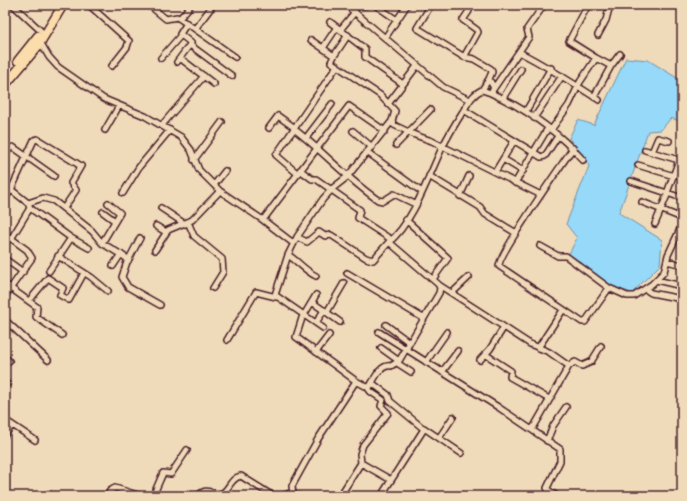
<svg xmlns="http://www.w3.org/2000/svg" width="687" height="501" viewBox="0 0 687 501" font-family="Delius,sans-serif">
  <style>
    .water { fill: #96d9f8; stroke: #788fa6 }
    .lines { fill: none; stroke-linecap: round; stroke-linejoin: round }
    .minor-casing { stroke: #4a1f2b; stroke-width: 8 }
    .highway-casing { stroke: #4a1f2b; stroke-width: 11 }
    .minor { stroke: #efdab9; stroke-width: 5 }
    .highway { stroke: #faddab; stroke-width: 8 }
  </style>
  <rect width="100%" height="100%" fill="#efdab9"/>
  <filter id="ink" filterUnits="userSpaceOnUse"><feTurbulence type="fractalNoise" baseFrequency=".025" numOctaves="2"/><feDisplacementMap in="SourceGraphic" scale="8" xChannelSelector="R" yChannelSelector="G"/><feConvolveMatrix kernelMatrix="1 2 1 2 8 2 1 2 1" color-interpolation-filters="sRGB"/></filter>
  <g filter="url(#ink)">
    <!-- water -->
    <path class="water" d="M 626,58 L 648,60 L 682,81 L 682,122 L 671,118 L 661,130 L 648,131 L 619,213 L 662,240 L 660,265 L 632,293 L 613,287 L 568,256 L 577,238 L 566,224 L 589,166 L 569,138 L 578,120 L 594,125 Z"/>
    <g class="lines">
      <!-- minor casing -->
      <g class="minor-casing">
        <path id="minor" d="M 13,5 L 41,31
          M 89,5 L 129,41 L 127,47 L 112,66
          M 149,5 L 166,19 L 177,17 L 195,29 L 213,5
          M 346,5 L 443,87 L 470,100
          M 375,5 L 397,20
          M 353,10 L 358,6 L 367,5
          M 180,18 L 191,5
          M 330,22 L 365,49 L 365,57 L 403,84
          M 195,29 L 235,57
          M 340,30 L 355,12
          M 598,35 L 606,20 L 610,5
          M 385,38 L 407,5
          M 39,40 L 49,57 L 58,67 L 104,99 L 145,116 L 181,137 L 191,150 L 199,170 L 220,191 L 263,220 L 293,243
          M 311,40 L 334,56 L 348,35
          M 190,45 L 232,76
          M 323,48 L 337,27
          M 519,52 C 547,66 573,83 599,100
          M 334,56 L 331,62 L 380,95 L 395,111 L 392,121 L 394,125 L 415,135 L 432,141 L 541,195
          M 464,57 L 478,32 L 477,30 L 463,20 L 469,11 L 468,5
          M 161,58 L 181,35
          M 180,58 L 214,84
          M 596,58 L 611,66 L 620,54
          M 177,62 L 191,43 L 180,34 L 187,23
          M 494,88 L 529,37 L 527,29 L 544,5
          M 482,90 L 489,79
          M 491,93 C 526,109 557,131 583,160
          M 594,97 L 611,66
          M 503,98 L 521,69
          M 388,104 L 417,66
          M 464,110 L 541,157 L 545,156 L 558,136
          M 526,111 L 551,68
          M 534,118 L 562,76
          M 162,125 L 204,76
          M 269,128 L 278,116 L 295,128
          M 294,129 C 323,151 347,179 378,200 L 383,201 L 394,194 L 415,204
          M 105,130 L 119,106
          M 551,130 L 569,105 L 580,82 L 596,58 L 569,41 L 588,5
          M 353,131 L 372,147
          M 306,138 L 332,104
          M 396,145 L 430,110
          M 645,150 L 682,161
          M 367,152 L 422,192
          M 652,152 L 658,138 L 669,141
          M 5,155 L 9,149 L 13,147 L 54,176
          M 503,159 L 523,171
          M 194,160 L 222,122
          M 638,165 L 674,176
          M 300,170 L 312,179 L 316,179 L 360,210 L 358,218 L 392,240
          M 495,172 L 514,141
          M 298,174 L 276,155 L 337,66
          M 429,176 L 480,207 L 485,214 L 516,233
          M 631,181 L 682,198
          M 515,183 L 548,128
          M 5,185 L 28,203 L 30,208 L 11,239
          M 214,185 L 225,171
          M 123,193 L 139,167 L 170,130
          M 667,193 L 679,160
          M 460,196 L 469,176
          M 5,198 L 11,190 L 34,140 L 37,139 L 81,166 L 71,183 L 76,190 L 64,208
          M 642,202 L 682,218
          M 28,203 L 43,198 L 54,201 L 92,231 L 102,243 L 128,259 L 122,277 L 128,287 L 160,305
          M 30,208 L 71,238 L 89,248
          M 161,208 L 185,224
          M 103,212 L 115,221
          M 263,220 L 349,106 L 385,131
          M 406,220 L 448,258 L 433,279
          M 188,222 L 194,236 L 222,259 L 223,272 L 213,288
          M 655,224 L 668,193
          M 156,226 L 166,232
          M 5,234 L 27,250 L 32,258 L 5,296
          M 297,237 L 288,255 C 298,261 304,270 316,276
          M 389,242 L 373,260 L 366,258 L 331,235 L 325,236 L 319,232 L 307,242 L 297,237 L 323,199 L 333,188 L 347,177 L 392,121
          M 102,243 L 120,213 L 108,203
          M 540,246 L 558,256 L 566,256 L 609,288 L 585,322 L 582,322 L 499,266 C 498,255 562,164 573,148
          M 155,250 L 168,230 L 192,220 L 220,191
          M 288,255 L 275,295 L 323,328
          M 58,256 L 91,277 L 108,291
          M 5,259 L 23,272
          M 128,261 L 140,238
          M 667,261 L 682,265
          M 113,266 L 121,254
          M 49,271 L 71,238
          M 347,273 L 423,318
          M 656,280 L 682,286
          M 5,284 L 37,307 L 36,317 L 62,335
          M 439,285 L 504,327 L 490,349 L 480,360
          M 609,288 L 627,296 L 634,296 L 652,284 L 664,272 L 668,255 L 682,225
          M 645,289 L 651,293 L 682,299
          M 452,293 L 469,277
          M 29,301 L 48,278 L 63,288 L 60,295 L 69,300 L 84,273
          M 312,302 L 340,322
          M 327,312 L 344,283
          M 303,315 L 296,337 L 356,381 L 369,388 C 374,380 380,364 391,366 L 399,361 L 439,293 L 440,288 L 438,284 L 389,242 C 413,223 429,175 442,148 C 448,136 455,124 462,113 C 467,105 472,94 482,90 L 491,93 L 494,88 L 489,79 L 492,72 L 491,69 L 474,59 L 464,57 L 417,28 L 431,5
          M 304,315 L 316,295
          M 5,320 L 48,360
          M 316,323 L 324,310
          M 386,325 L 409,342
          M 504,327 L 530,344 L 549,352 L 569,366 L 532,430
          M 379,332 L 498,407 L 560,449 L 560,461 L 547,488 L 548,490 L 557,496
          M 227,340 L 256,292 L 276,297
          M 381,348 L 399,361
          M 538,348 L 563,310
          M 316,352 L 329,335
          M 485,354 L 511,371 L 510,377 L 549,399
          M 5,357 L 9,361
          M 426,362 L 447,332
          M 397,363 L 411,372
          M 569,366 L 575,362 L 582,366 L 591,362 L 601,346
          M 442,372 L 458,351
          M 5,382 L 7,384
          M 372,383 L 388,395 L 390,401 L 424,429 L 381,496
          M 5,420 L 35,440
          M 424,428 L 461,453
          M 5,435 L 12,425
          M 439,438 L 453,417
          M 547,441 L 553,426 L 566,407
          M 361,463 L 391,480
          M 293,494 L 292,486 L 318,439 L 356,381
          M 48,496 L 49,494
          M 107,496 L 110,491 L 115,488 L 141,496
          M 153,496 L 163,473 L 171,474 L 187,450
          M 198,496 C 208,485 212,497 222,493 C 230,489 230,478 241,476 L 273,496
          M 283,496 L 290,493 L 299,496
          M 340,496 L 361,463 L 360,454 L 363,445 L 388,413 L 381,406 L 383,400 L 371,392 L 368,388"/>
      </g>
      <!-- highway casing -->
      <g class="highway-casing">
        <path id="highway" d="M 18,61 L 38,36
          M 5,85 L 38,46 L 63,5"/>
      </g>
      <!-- minor -->
      <use href="#minor" class="minor"/>
      <!-- highway -->
      <use href="#highway" class="highway"/>
    </g>
  </g>
  <!-- margin -->
  <rect width="687" height="501" fill="none" stroke="#efdab9" stroke-width="20"/>
  <rect x="10" y="10" width="667" height="481" fill="none" stroke="#4a1f2b" stroke-width="1.5" filter="url(#ink)"/>
</svg>
